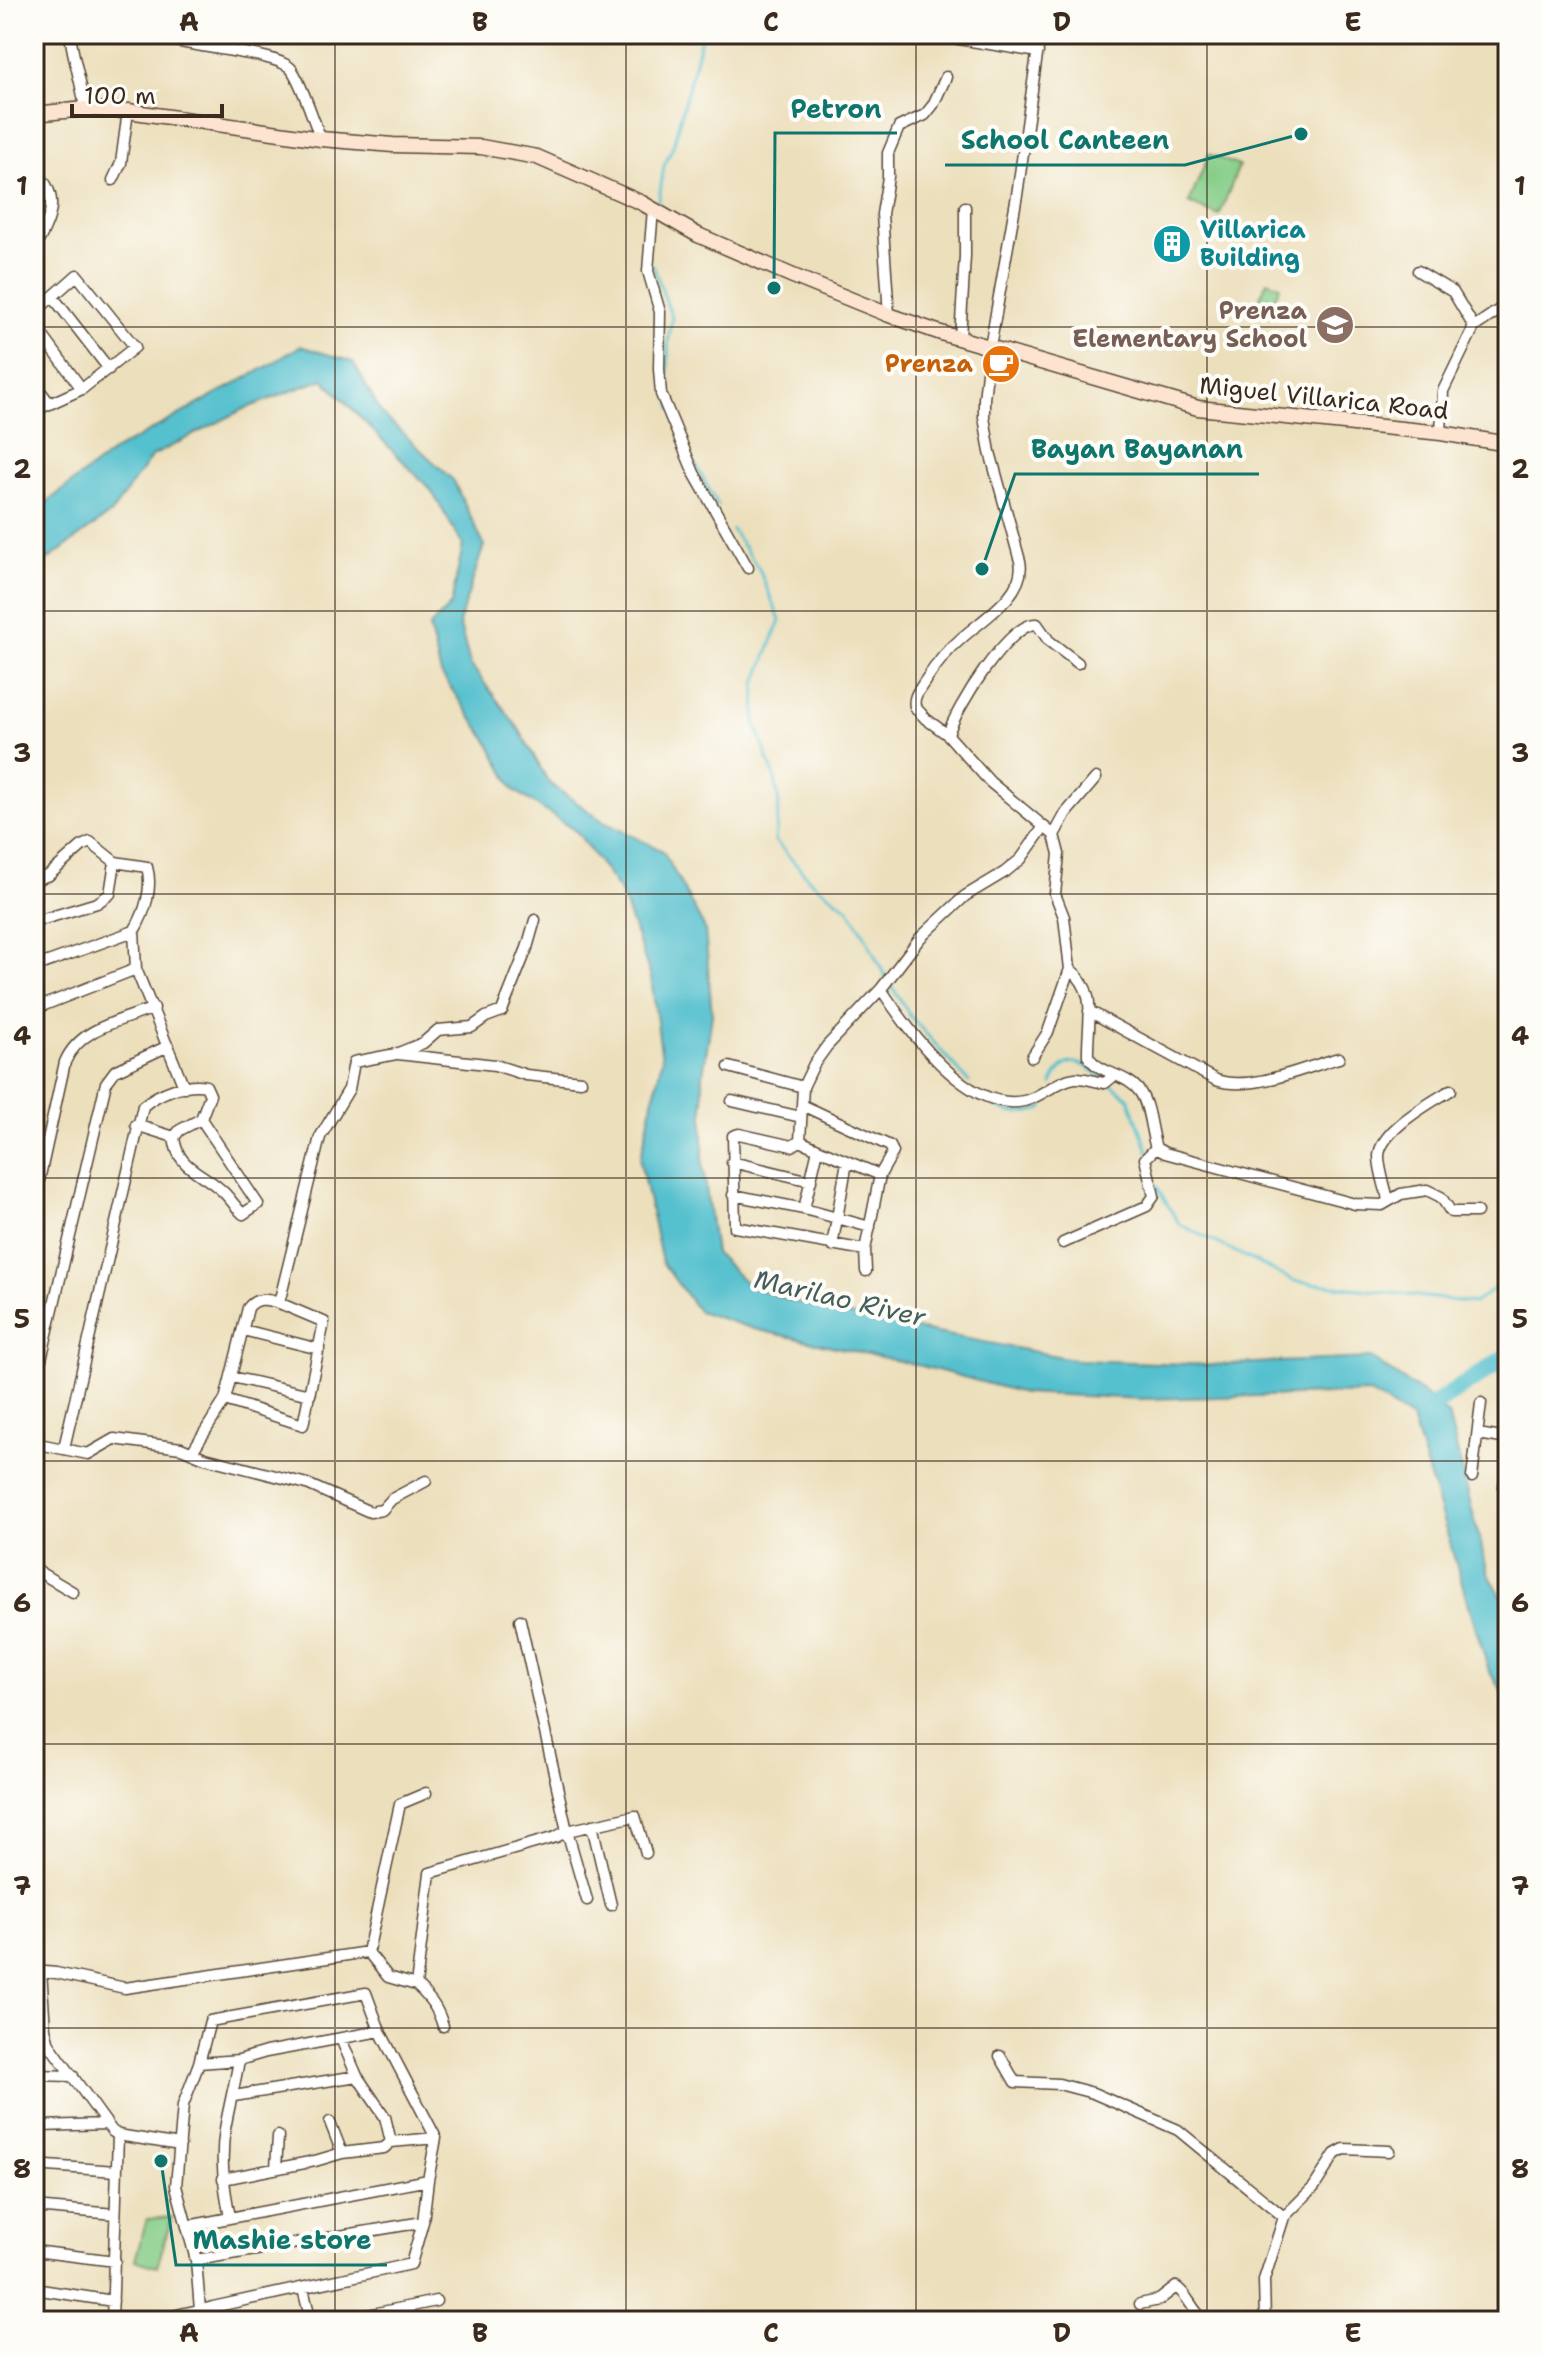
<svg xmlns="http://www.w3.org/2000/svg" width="1542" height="2355" viewBox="0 0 1542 2355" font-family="'Shantell Sans',sans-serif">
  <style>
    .green { fill: #87ce89; stroke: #617c54; stroke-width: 2 }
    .water { fill: #54c0ce; stroke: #487576; stroke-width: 2 }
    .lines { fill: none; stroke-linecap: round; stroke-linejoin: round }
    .stream { stroke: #54c0ce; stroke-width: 3 }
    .river { stroke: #54c0ce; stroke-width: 18 }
    .street-casing { stroke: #564536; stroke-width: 13 }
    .secondary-casing { stroke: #564536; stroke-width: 17 }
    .street { stroke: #fff; stroke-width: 10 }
    .secondary { stroke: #fde4d1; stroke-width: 14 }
    .grid { fill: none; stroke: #3b2a1e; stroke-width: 2; stroke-opacity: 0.55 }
    .labels { text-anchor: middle; stroke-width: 8; stroke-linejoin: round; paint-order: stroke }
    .culture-label { font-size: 24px; font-weight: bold; fill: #0d838f; stroke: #fdfcf7; text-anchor: start }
    .education-label { font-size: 24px; font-weight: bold; fill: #785e54; stroke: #fdfcf7; text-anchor: end }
    .food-label { font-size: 24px; font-weight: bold; fill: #c56008; stroke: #fdfcf7; text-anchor: end }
    .street-label { font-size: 24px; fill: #3b2a1e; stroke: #fdfcf7 }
    .water-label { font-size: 26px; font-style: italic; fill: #445e5c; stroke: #fdfcf7 }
    .leader { fill: none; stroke: #0f766e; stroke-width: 3 }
    .callout-dot { fill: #0f766e; stroke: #fdfcf7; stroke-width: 3 }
    .callout-label { font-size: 26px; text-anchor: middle; font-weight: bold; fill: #0f766e; stroke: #fdfcf7; stroke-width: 8; stroke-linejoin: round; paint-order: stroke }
    .neatline { fill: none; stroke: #3b2a1e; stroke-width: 3 }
    .grid-label { font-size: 26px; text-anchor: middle; font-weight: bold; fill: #3b2a1e }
  </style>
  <rect width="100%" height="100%" fill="#fdfcf7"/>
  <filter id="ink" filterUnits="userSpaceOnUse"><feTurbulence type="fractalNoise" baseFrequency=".0125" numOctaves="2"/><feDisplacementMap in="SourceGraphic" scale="16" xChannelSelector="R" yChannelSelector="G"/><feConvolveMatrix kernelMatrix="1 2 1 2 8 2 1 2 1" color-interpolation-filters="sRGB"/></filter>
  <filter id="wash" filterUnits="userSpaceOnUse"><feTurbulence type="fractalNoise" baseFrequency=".006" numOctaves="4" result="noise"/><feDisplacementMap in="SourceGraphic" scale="32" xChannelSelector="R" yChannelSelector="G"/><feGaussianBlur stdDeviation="1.8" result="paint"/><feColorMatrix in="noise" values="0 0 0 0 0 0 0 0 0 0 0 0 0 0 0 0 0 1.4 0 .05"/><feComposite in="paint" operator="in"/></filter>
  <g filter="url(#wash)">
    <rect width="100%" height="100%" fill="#ecdfbc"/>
    <!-- green -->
    <path class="green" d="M 1209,154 L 1239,166 L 1219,216 L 1189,203 Z
      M 1267,281 L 1280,286 L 1268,314 L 1255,309 Z
      M 172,2217 L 157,2267 L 135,2260 L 147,2219 Z"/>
    <!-- water -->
    <path class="water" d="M 300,346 L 353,362 L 381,413 L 453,480 L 484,545 L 459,622 L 470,664 L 519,729 L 549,783 L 604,822 L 663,851 L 705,929 L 712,1015 L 703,1074 L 703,1166 L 715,1253 L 749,1286 L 788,1300 L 874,1321 L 1078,1360 L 1209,1365 L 1371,1358 L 1425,1395 L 1448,1415 L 1488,1573 L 1508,1607 L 1508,1700 L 1489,1671 L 1412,1419 L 1370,1393 L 1142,1399 L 1023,1393 L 922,1366 L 754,1329 L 698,1311 L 662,1262 L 640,1161 L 662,1059 L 651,977 L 621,893 L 577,832 L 514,790 L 486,738 L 441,674 L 429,627 L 451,605 L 463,545 L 431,490 L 323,379 L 244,409 L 152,456 L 111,513 L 34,570 L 34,512 L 115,450 L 270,365 Z"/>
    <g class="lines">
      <!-- stream -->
      <path class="stream" d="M 658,206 L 664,166 L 673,146 L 702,34
        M 653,265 L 672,318 L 668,342 L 668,389 L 672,409
        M 695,464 L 718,506
        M 732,530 L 759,569 L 780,620 L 756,683 L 755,722 L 775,779 L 779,804 L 775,841 L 812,882 L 848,908 L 863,932 L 885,976
        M 889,982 L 911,1017 L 969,1082
        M 1109,1083 L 1129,1098 L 1148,1151
        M 1052,1084 C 1065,1053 1080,1060 1103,1078
        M 993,1103 C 1008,1117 1023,1114 1042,1109 L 1048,1095
        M 1156,1185 L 1179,1224 L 1294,1281 L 1474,1303 L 1508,1279"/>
      <!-- river -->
      <path class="river" d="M 1416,1404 L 1428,1409 L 1508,1356"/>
    </g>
  </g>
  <g filter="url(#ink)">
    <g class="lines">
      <!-- street casing -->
      <g class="street-casing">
        <path id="street" d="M 70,34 C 73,60 82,83 85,109
          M 155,34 C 183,49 280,51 292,70 C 303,86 313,120 321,139
          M 928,34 L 1038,52
          M 1040,34 L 1017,195 L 990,347 L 984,399 L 984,417 L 990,452 L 1020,561 C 1027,593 983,619 963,637 C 947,650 934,667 923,684 C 918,692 913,697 915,707 L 926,719 L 948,735 L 990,782 L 1054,835 L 1059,854 L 1055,894 L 1064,917 L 1070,969 C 1099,992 1087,1022 1088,1056 C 1099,1075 1127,1073 1140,1092 C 1150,1107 1150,1130 1156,1148 L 1165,1153 L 1355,1204 L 1382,1205 L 1401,1194 L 1427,1190 L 1441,1197 L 1451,1212 L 1477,1212
          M 34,170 C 62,196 51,219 34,249
          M 113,180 L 121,163 L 128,111
          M 653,209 L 648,271 L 660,312 L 659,369 L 661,394 L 694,473 L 748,568
          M 1418,271 L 1453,292 L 1474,327
          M 53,297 L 109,369
          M 34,313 L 77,275 L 135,347 L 82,389 L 34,411
          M 889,315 L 882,214 L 888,177 L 888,153 L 899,127 L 925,115 L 933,105 L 946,77
          M 34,324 L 82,389
          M 960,338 L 965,256 L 965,207
          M 34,383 L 50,404
          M 1441,433 L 1443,391 L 1474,327 L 1508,304
          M 948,735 C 954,711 1010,621 1037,624 L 1049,641 L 1078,663
          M 1054,835 L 1066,813 L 1096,778
          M 34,880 L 49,875 L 82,846 L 90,842 L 115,862 L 147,867 C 153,888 145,913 134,931 L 34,967
          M 34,922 L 97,903 L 110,894 L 115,862
          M 134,931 L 136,969 L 184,1087
          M 881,989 C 908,1030 967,1113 1024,1101 C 1042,1097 1057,1080 1075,1078 C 1084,1077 1095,1082 1105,1083 L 1115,1075
          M 34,1009 L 136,969
          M 1089,1011 L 1216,1080 C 1251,1092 1303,1068 1339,1058
          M 398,1054 L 495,1065 L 526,1075 L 581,1081
          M 1032,1057 L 1048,1032 L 1070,969
          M 729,1067 L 803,1087
          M 732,1101 L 801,1117
          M 802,1105 L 890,1146 L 893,1152 L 880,1175
          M 136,1125 L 174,1137
          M 800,1141 L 792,1146 L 739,1134 L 733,1136 L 735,1227 L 865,1250
          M 818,1149 L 880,1175 L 865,1250 L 866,1271
          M 732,1162 L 811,1181
          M 733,1195 L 804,1209
          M 1388,1199 C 1385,1186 1379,1170 1379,1156 C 1380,1130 1432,1102 1451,1090
          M 34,1203 L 65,1062 C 80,1027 121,1021 154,1008
          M 870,1227 L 804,1209 L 818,1149 L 800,1141 L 803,1087 L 814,1064 L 827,1046 L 881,989 L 920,938 L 965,896 L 1005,872 L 1021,859 L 1043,828
          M 1063,1243 L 1147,1206 L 1154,1196 L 1145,1159 L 1156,1148
          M 832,1246 L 847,1162
          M 243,1330 L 319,1349
          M 232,1377 L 310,1395
          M 34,1389 L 106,1083 L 115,1071 L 168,1046
          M 225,1400 L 303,1425 L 324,1322 L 279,1303
          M 1478,1434 L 1508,1439
          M 34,1443 L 88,1454 L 114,1439 L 181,1448 L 205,1458 L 307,1484 L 370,1512 L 382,1510 L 392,1499 L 426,1481
          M 64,1448 L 143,1106 C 158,1093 186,1082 206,1086 L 210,1095 L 201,1119 L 258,1204 L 243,1214 C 234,1206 229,1196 220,1189 C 200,1171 177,1168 174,1137 L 180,1130 L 201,1119
          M 192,1452 L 225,1400 L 248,1308 C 256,1297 267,1299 279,1303 L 320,1137 L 349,1089 L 354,1062 L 396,1054 L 423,1043 L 438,1030 L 472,1027 L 486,1017 L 502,1011 L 527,948 L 535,920
          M 1472,1477 L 1481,1403
          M 1504,1487 L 1508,1465
          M 34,1569 L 73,1592
          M 592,1825 L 611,1905
          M 587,1900 L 567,1831 L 635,1816 L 646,1853
          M 368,1952 L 388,1977 L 416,1985 L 430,1873 L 556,1837 L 567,1831 L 520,1620
          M 368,1952 L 400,1804 L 426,1793
          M 34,1971 L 56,1973 L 125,1988 L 368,1952
          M 41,1971 L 45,2029 L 49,2044 L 112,2131 L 118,2135 L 180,2145
          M 416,1985 C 430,1998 438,2008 443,2026
          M 341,2039 L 357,2076 L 385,2117 L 391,2142
          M 1000,2056 L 1015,2082 L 1059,2084 L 1093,2093 L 1178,2130 L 1284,2217
          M 199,2063 L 239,2060 L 266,2052 L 380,2031
          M 34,2075 L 73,2076
          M 234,2096 L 357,2076
          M 330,2122 L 342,2153
          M 34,2152 L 41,2126 L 107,2124
          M 34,2165 L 116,2171
          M 276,2168 L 278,2136
          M 223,2179 L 315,2161 L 342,2153 L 384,2148 L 391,2142 L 436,2138
          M 34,2207 L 115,2214
          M 230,2217 C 224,2188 220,2159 225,2129 C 229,2106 235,2084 239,2060
          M 188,2226 L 428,2180
          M 34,2251 L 115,2261
          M 196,2260 L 423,2222
          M 34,2289 L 113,2301
          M 303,2289 L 311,2321
          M 1140,2304 L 1159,2300 L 1176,2287 C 1190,2296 1192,2314 1208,2321
          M 112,2321 L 118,2135
          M 160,2321 C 175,2313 196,2312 213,2307 L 411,2264 L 423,2222 L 428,2180 L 436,2138 L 380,2031 L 366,1993 L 210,2021 L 199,2063 L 183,2105 L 176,2186 L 196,2260 L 200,2310
          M 338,2321 L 436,2301
          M 1265,2321 L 1264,2280 L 1284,2217 L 1314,2187 L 1335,2154 L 1344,2149 L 1389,2151"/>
      </g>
      <!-- secondary casing -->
      <g class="secondary-casing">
        <path id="secondary" d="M 34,114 L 85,109 L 128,111 L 321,139 L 393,145 L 481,147 L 537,157 L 642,203 L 698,235 L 793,276 L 889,315 L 941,333 L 1198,408 L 1441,433 L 1508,444"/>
      </g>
      <!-- street -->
      <use href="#street" class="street"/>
      <!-- secondary -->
      <use href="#secondary" class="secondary"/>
    </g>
  </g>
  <!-- grid -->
  <path class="grid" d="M 335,34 L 335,2321M 626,34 L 626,2321M 916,34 L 916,2321M 1207,34 L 1207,2321M 34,327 L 1508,327M 34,611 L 1508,611M 34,894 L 1508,894M 34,1178 L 1508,1178M 34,1461 L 1508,1461M 34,1744 L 1508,1744M 34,2028 L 1508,2028"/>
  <!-- icons -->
  <defs>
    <g id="building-disc" transform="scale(2)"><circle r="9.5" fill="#0f9aa8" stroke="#fdfcf7"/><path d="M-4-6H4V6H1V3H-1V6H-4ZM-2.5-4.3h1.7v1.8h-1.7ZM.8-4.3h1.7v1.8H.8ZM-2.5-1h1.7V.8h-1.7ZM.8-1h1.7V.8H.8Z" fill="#fff"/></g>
    <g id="school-disc" transform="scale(2)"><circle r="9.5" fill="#8d6e63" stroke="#fdfcf7"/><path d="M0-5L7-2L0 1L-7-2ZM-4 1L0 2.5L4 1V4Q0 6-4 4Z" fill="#fff"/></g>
    <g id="cafe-disc" transform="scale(2)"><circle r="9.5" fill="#e8710a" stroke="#fdfcf7"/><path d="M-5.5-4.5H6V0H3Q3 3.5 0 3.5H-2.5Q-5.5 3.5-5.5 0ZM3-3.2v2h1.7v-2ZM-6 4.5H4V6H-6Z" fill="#fff"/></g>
  </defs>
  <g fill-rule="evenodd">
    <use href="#building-disc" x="1172" y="244"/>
    <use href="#school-disc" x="1335" y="325"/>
    <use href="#cafe-disc" x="1001" y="364"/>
  </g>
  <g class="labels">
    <!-- culture labels -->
    <g class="culture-label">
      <text x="1200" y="238">Villarica<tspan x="1200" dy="28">Building</tspan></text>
    </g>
    <!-- education labels -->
    <g class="education-label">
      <text x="1307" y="319">Prenza<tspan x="1307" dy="28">Elementary School</tspan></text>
    </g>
    <!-- food labels -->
    <g class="food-label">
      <text x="973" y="372">Prenza</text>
    </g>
    <!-- street labels -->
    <g class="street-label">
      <text transform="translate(1324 398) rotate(6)" y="8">Miguel Villarica Road</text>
    </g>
    <!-- water labels -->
    <g class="water-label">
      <text transform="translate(840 1298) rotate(13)" y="9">Marilao River</text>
    </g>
  </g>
  <!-- callouts -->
  <path class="leader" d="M774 288L775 133H897M1301 134L1185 165H945M982 569L1015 474H1259M161 2161L176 2265H387"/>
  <g class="callout-dot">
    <circle cx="774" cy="288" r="8"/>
    <circle cx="1301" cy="134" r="8"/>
    <circle cx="982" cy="569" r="8"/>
    <circle cx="161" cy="2161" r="8"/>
  </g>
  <g class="callout-label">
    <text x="836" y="118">Petron</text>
    <text x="1065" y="149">School Canteen</text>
    <text x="1137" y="458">Bayan Bayanan</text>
    <text x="282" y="2249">Mashie store</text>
  </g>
  <!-- margin -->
  <rect width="1542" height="2355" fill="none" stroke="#fdfcf7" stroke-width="88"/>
  <!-- scale -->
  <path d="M72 104v12h150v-12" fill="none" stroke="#3b2a1e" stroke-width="4"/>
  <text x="84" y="104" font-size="24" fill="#3b2a1e" stroke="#fdfcf7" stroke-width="6" paint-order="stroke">100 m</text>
  <rect x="44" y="44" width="1454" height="2267" class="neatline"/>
  <g class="grid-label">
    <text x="189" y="31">A</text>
    <text x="480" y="31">B</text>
    <text x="771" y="31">C</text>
    <text x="1062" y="31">D</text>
    <text x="1353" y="31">E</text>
    <text x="22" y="195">1</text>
    <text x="1520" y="195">1</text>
    <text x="22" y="478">2</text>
    <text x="1520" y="478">2</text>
    <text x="22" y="762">3</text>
    <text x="1520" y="762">3</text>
    <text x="22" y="1045">4</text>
    <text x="1520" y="1045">4</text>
    <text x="22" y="1328">5</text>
    <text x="1520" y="1328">5</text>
    <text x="22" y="1612">6</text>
    <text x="1520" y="1612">6</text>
    <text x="22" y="1895">7</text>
    <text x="1520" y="1895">7</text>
    <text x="22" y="2178">8</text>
    <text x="1520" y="2178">8</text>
    <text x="189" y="2342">A</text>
    <text x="480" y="2342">B</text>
    <text x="771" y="2342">C</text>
    <text x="1062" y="2342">D</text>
    <text x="1353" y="2342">E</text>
  </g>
</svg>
